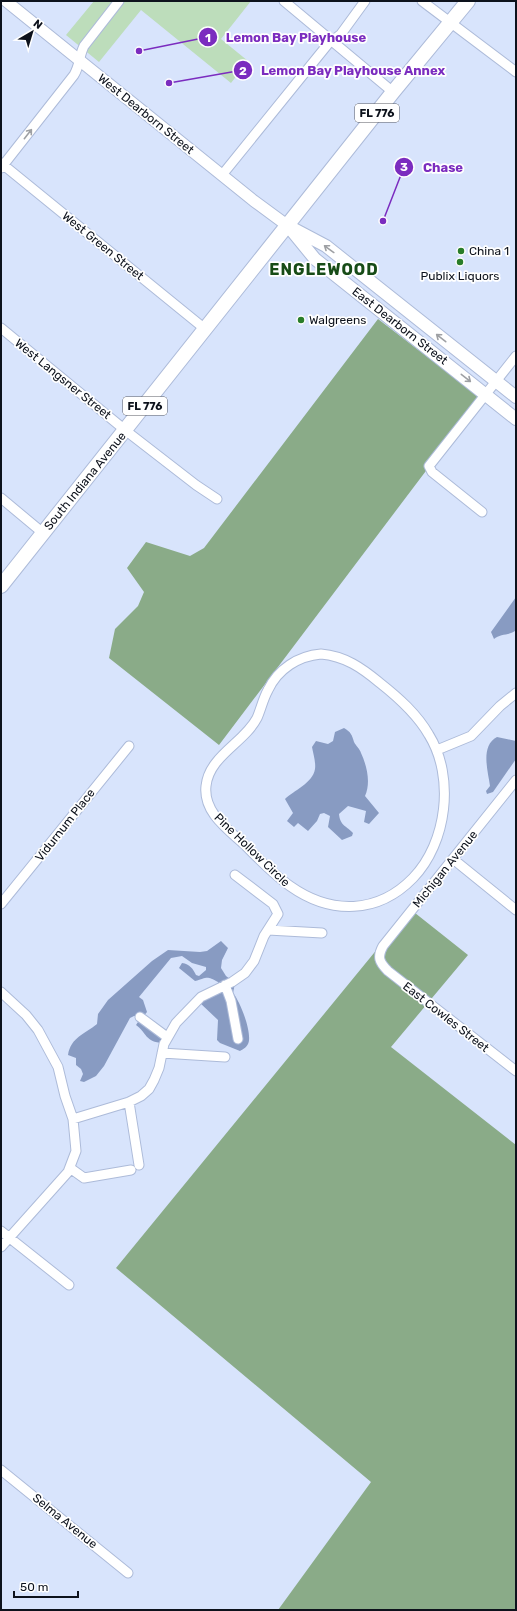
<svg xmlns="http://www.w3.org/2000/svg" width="517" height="1611" viewBox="0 0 517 1611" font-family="Rubik,sans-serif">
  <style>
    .green { fill: #bdddbb }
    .forest { fill: #8aab88 }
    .water { fill: #889bc2 }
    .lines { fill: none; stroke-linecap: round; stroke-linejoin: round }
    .minor-casing { stroke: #adbbd9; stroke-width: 11 }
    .tertiary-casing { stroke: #adbbd9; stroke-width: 13 }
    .secondary-casing { stroke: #adbbd9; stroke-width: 14 }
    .primary-casing { stroke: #adbbd9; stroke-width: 16 }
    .minor { stroke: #fff; stroke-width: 9 }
    .tertiary { stroke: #fff; stroke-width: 11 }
    .secondary { stroke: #fff; stroke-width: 12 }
    .primary { stroke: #fff; stroke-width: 14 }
    .oneway { stroke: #9ea0a4 }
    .poi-dot { fill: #297d29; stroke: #fff; stroke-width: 1.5 }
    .labels { text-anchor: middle; stroke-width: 3.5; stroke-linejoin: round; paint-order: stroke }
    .shield { fill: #fff; stroke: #565960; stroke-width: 1 }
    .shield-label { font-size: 11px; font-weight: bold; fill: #0d121c }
    .street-label { font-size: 12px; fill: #0d121c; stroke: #fff }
    .poi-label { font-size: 12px; fill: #0d121c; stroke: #fff; text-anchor: start }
    .district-label { font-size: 16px; font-weight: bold; letter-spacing: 1px; fill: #174c17; stroke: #fff }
    .leader { fill: none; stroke: #7b2cbf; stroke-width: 1.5 }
    .callout-dot { fill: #7b2cbf; stroke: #fff; stroke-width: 1.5 }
    .mark-label { font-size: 12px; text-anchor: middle; font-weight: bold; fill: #fff }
    .callout-label { font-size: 13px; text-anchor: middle; font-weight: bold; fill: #7b2cbf; stroke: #fff; stroke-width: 3.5; stroke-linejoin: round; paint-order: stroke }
  </style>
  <rect width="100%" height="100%" fill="#d8e4fc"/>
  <!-- green -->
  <path class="green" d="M 94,1 L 251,1 L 221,39 L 248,61 L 231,83 L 141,10 L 99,62 L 66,35 Z"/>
  <!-- forest -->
  <path class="forest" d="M 378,319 L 481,398 L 219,745 L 109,658 L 115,629 L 138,606 L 144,592 L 127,568 L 146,542 L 190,556 L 204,548 Z
    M 410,909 L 468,955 L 391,1047 L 516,1145 L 516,1610 L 278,1610 L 371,1482 L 116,1268 Z"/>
  <!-- water -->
  <path class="water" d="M 516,597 L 516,630 C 510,636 500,633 494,639 L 491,632 Z
    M 344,728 C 351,732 352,735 354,742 C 356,746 360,749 361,753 C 367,766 371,783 365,796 L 379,813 L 369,824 L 364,822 L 366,811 L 348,806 L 339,814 C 340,826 347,826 353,833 L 352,836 L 342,840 L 328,827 L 330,816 L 324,813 L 320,814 L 317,821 L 308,831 L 298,823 L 294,827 L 287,821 L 293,813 L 285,799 C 293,791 313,783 315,769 C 316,762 313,753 312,747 L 316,741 L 328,744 L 333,741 L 335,732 Z
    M 497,737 L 516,741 L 516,759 L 493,792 L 487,794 L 486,791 L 490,786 C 488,771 480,746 497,737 Z
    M 221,941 L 228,948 L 222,960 L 221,968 L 226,976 L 235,983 L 233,993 C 240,1001 253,1034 248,1044 C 246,1048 243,1049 240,1051 L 220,1043 L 217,1040 L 218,1020 L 199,1002 L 219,987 L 218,982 C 206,975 207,978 195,981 L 179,968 L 182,963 C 190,964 193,969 196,975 L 199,976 L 206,970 L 206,967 L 192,963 L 182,956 L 171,958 L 139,997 L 143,1000 L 147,1012 L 142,1018 L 165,1034 L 163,1043 C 145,1042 147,1033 136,1025 L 138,1022 L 137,1016 L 134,1016 L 130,1018 L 104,1066 L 96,1076 L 84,1082 L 80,1081 L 83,1074 L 81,1069 L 76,1065 L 76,1058 L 68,1055 C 71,1037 85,1034 97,1024 L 98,1014 L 108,1000 L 152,961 L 168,950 L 200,952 L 207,951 Z"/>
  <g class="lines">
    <!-- minor casing -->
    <g class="minor-casing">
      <path id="minor" d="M 284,1 L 393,92
        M 422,1 L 516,72
        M 1,163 L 205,329
        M 1,168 L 74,75 C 80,65 79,56 84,46 L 119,1
        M 222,175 L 328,44 L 341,34 L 365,1
        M 1,328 L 125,430 L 196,485 L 217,499
        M 1,498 L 43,533
        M 482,512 L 432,472 L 429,466 L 516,356
        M 321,654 C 345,656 362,668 380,683 C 399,698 417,714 429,735 C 455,777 447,843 413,878 C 378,914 331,915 290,886 C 274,875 260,860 246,846 C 229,830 203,813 206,786 C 209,756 244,743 257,718 C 261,709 263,699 268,690 C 278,669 298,656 321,654 Z
        M 437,750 L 471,736 L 500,706 L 516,693
        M 516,780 L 383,946 C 377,957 379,962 388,971 L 516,1071
        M 453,859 L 516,910
        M 1,904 L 129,746
        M 268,930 L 322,933
        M 225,985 L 231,1001 L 238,1039
        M 1,992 L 26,1015 L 38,1030 L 58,1067 L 65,1096 L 73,1119 L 76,1151 L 68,1172 L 1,1247
        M 140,1017 L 167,1037
        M 162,1053 L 225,1057
        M 129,1102 L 139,1165
        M 73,1119 L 129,1102 L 141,1096 L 149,1089 L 154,1080 L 159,1068 L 164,1044 L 176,1023 L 201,997 L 232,982 L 245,973 L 254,961 L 264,936 L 278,914 L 273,904 L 235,875
        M 70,1168 L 84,1178 L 131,1170
        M 1,1231 L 69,1285
        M 1,1470 L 128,1573"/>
    </g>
    <!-- tertiary casing -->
    <g class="tertiary-casing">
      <path id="tertiary" d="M 6,1 L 254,201 L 288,226"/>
    </g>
    <!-- secondary casing -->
    <g class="secondary-casing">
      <path id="secondary" d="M 288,226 L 315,259 L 516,419
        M 292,228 L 326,246 L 516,397"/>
    </g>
    <!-- primary casing -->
    <g class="primary-casing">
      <path id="primary" d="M 1,586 L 393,92 L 468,1"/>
    </g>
    <!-- minor -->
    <use href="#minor" class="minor"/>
    <!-- tertiary -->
    <use href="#tertiary" class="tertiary"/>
    <!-- secondary -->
    <use href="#secondary" class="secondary"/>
    <!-- primary -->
    <use href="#primary" class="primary"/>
  </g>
  <!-- one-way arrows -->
  <defs><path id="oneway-shaft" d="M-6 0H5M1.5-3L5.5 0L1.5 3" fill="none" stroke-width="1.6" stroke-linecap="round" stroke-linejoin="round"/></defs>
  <g class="oneway">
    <use href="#oneway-shaft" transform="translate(28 134) rotate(-52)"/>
    <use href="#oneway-shaft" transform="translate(329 249) rotate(-144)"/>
    <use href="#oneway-shaft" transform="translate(441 338) rotate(-142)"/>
    <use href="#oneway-shaft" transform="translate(466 378) rotate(38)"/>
  </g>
  <!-- markers -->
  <g class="poi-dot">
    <circle cx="461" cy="251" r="4"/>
    <circle cx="460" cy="262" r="4"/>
    <circle cx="301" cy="320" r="4"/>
  </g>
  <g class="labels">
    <!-- shield labels -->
    <g class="shield">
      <rect x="355" y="104" width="44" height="18" rx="3"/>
      <rect x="123" y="397" width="44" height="18" rx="3"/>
    </g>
    <g class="shield-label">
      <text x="377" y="117">FL 776</text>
      <text x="145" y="410">FL 776</text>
    </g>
    <!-- street labels -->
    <g class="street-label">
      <text transform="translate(146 114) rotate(39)" y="4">West Dearborn Street</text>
      <text transform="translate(103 246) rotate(39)" y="4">West Green Street</text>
      <text transform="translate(400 326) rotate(38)" y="4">East Dearborn Street</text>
      <text transform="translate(63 379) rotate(39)" y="4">West Langsner Street</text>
      <text transform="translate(85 481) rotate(-51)" y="4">South Indiana Avenue</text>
      <text transform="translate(65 825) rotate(-52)" y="4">Vidurnum Place</text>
      <text transform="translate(252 850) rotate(44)" y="4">Pine Hollow Circle</text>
      <text transform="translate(445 869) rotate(-51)" y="4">Michigan Avenue</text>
      <text transform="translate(446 1017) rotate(38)" y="4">East Cowles Street</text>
      <text transform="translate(65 1521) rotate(39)" y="4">Selma Avenue</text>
    </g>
    <!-- poi labels -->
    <g class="poi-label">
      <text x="469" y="255">China 1</text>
      <text x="460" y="280" text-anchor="middle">Publix Liquors</text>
      <text x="309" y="324">Walgreens</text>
    </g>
    <!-- district labels -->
    <g class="district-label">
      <text x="324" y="275">ENGLEWOOD</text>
    </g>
  </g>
  <!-- callouts -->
  <path class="leader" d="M139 51L208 37M169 83L243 70M383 221L404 167"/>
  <g class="callout-dot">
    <circle cx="139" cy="51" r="4"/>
    <circle cx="169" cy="83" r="4"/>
    <circle cx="383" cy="221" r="4"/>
    <circle cx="208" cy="37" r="10"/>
    <circle cx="243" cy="70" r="10"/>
    <circle cx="404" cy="167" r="10"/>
  </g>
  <g class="mark-label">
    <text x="208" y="42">1</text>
    <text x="243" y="75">2</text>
    <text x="404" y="171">3</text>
  </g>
  <g class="callout-label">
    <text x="296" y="42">Lemon Bay Playhouse</text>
    <text x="353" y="75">Lemon Bay Playhouse Annex</text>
    <text x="443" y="172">Chase</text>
  </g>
  <!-- border -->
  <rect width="517" height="1611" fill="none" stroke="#0d121c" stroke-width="4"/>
  <!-- north arrow -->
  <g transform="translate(32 32) rotate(38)" stroke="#ffffff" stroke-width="3" paint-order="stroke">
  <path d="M0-3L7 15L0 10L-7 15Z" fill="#0d121c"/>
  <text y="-6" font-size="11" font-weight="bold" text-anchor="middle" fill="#0d121c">N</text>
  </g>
  <!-- scale -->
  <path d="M14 1591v6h64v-6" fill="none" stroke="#0d121c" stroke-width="2"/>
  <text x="20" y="1591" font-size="12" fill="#0d121c" stroke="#ffffff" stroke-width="3" paint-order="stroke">50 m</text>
</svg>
